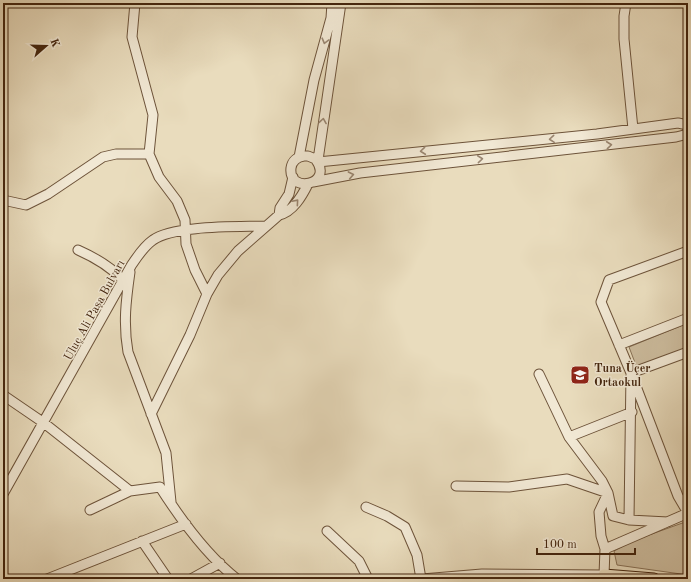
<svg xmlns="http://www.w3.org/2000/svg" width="691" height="582" viewBox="0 0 691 582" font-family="'Old Standard TT',serif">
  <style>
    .green { fill: #cdbd9f; stroke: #887156 }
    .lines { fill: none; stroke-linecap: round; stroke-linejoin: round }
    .minor-casing { stroke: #6d533a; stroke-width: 11 }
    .major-casing { stroke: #44250e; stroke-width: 13 }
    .minor { stroke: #f1e8d4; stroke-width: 9 }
    .major { stroke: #e9dcbd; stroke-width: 11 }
    .oneway { stroke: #9a8671 }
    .labels { text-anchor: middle; stroke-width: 3; stroke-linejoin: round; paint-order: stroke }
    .street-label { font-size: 12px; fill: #44250e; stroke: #f1e8d4 }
    .poi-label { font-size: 12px; font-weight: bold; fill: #44250e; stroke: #f1e8d4; text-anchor: start }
  </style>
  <rect width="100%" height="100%" fill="#e9dcbd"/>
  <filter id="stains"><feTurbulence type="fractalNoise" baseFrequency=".005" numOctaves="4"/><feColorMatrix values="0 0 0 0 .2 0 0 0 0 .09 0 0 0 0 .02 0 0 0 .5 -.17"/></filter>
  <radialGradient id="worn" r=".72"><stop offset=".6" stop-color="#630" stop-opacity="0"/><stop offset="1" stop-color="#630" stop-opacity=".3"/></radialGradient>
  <!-- green -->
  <path class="green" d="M 688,323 L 688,347 L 637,368 L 629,347 Z
    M 688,521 L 688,575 L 617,565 L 614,551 L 635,540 Z"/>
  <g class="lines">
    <!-- minor casing -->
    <g class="minor-casing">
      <path id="minor" d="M 135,3 L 132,37 L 153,115 L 149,154 L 159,177 L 177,201 L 185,220 L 186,244 L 195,270 L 207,294
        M 626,3 L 624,16 L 624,39 L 633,129
        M 304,156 L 308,156 L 318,160 L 316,160 C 334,185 288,194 291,168 C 292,161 297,157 304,156 Z
        M 299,157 L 314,80 L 331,18 L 332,3
        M 318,160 L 341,3
        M 318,162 L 597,134 L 678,123 L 688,125
        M 313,182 L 360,173 L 676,137 L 688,134
        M 3,200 L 26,205 L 48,194 L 103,157 L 116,154 L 149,154
        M 279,215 L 280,208 L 289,194 L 293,177
        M 78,250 C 96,258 110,266 123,280
        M 688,251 L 609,280 L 601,302 L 631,373 L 678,496 L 688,513
        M 130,272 C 126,300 123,324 128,352 L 166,453 L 171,502
        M 619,345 L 688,318
        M 539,374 L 569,437 L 602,481 L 608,493 L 613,516 L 629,520 L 668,522
        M 3,395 L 44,423 L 130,491 L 160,487 C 181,520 206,555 237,579
        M 151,414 L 190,335 L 207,294 L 218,275 L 238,251 L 279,215 C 293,212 302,196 308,184
        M 569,437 L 632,412
        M 456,486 L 509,487 L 567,479 L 608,493 L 599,512 L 601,536 L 605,549
        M 3,494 L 131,266 C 137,257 143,247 153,240 C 173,225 239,227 266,226
        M 366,507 L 387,516 L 405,527 L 417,555 L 421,579
        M 90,510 L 130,491
        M 629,520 L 631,373 L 688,352
        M 327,531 L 359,561 L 368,579
        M 142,541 L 168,579
        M 604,575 L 605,549 L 688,513
        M 47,579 L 186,524
        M 191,579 L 220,563
        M 422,579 L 482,574 L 604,575"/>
    </g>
    <!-- major casing -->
    <g class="major-casing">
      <path id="major" d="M 604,575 L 654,579"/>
    </g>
    <!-- minor -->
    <use href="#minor" class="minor"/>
    <!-- major -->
    <use href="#major" class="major"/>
  </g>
  <!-- one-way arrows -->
  <defs><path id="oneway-chevron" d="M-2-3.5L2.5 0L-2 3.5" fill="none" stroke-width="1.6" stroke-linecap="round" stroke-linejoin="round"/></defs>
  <g class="oneway">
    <use href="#oneway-chevron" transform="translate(325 41) rotate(105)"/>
    <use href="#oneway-chevron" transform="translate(323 121) rotate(-81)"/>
    <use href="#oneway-chevron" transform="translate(552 139) rotate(175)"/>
    <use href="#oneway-chevron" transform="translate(609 145) rotate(-6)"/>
    <use href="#oneway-chevron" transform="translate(423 151) rotate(174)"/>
    <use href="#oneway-chevron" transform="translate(480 159) rotate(-6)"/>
    <use href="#oneway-chevron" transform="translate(351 175) rotate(-11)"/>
    <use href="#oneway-chevron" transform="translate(296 202) rotate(-49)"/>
  </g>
  <!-- icons -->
  <defs>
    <g id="school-square" transform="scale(1)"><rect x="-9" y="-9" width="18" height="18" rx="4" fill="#8f2418" stroke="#f1e8d4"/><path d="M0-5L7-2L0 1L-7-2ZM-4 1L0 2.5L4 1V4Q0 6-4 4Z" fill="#fff"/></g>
  </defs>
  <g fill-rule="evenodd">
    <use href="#school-square" x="580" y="375"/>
  </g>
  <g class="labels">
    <!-- street labels -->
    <g class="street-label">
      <text transform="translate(94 310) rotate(-61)" y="4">Uluç Ali Paşa Bulvarı</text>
    </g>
    <!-- poi labels -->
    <g class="poi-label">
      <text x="594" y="372">Tuna Üçer<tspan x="594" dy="14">Ortaokul</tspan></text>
    </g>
  </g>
  <!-- margin -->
  <rect width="691" height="582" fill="none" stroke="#e9dcbd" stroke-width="16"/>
  <rect x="4" y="4" width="683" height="574" fill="none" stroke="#44250e" stroke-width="2"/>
  <rect x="8" y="8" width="675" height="566" fill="none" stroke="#44250e"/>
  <!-- north arrow -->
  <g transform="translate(46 46) rotate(70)" stroke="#f1e8d4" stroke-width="3" paint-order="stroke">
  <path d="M0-3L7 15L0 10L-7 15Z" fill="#44250e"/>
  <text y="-6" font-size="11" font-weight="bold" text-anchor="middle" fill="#44250e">K</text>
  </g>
  <!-- scale -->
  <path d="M537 548v6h98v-6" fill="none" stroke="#44250e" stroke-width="2"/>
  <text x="543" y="548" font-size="12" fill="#44250e" stroke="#f1e8d4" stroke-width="3" paint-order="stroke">100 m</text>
  <rect width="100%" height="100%" filter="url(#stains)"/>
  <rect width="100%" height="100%" fill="url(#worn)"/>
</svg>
